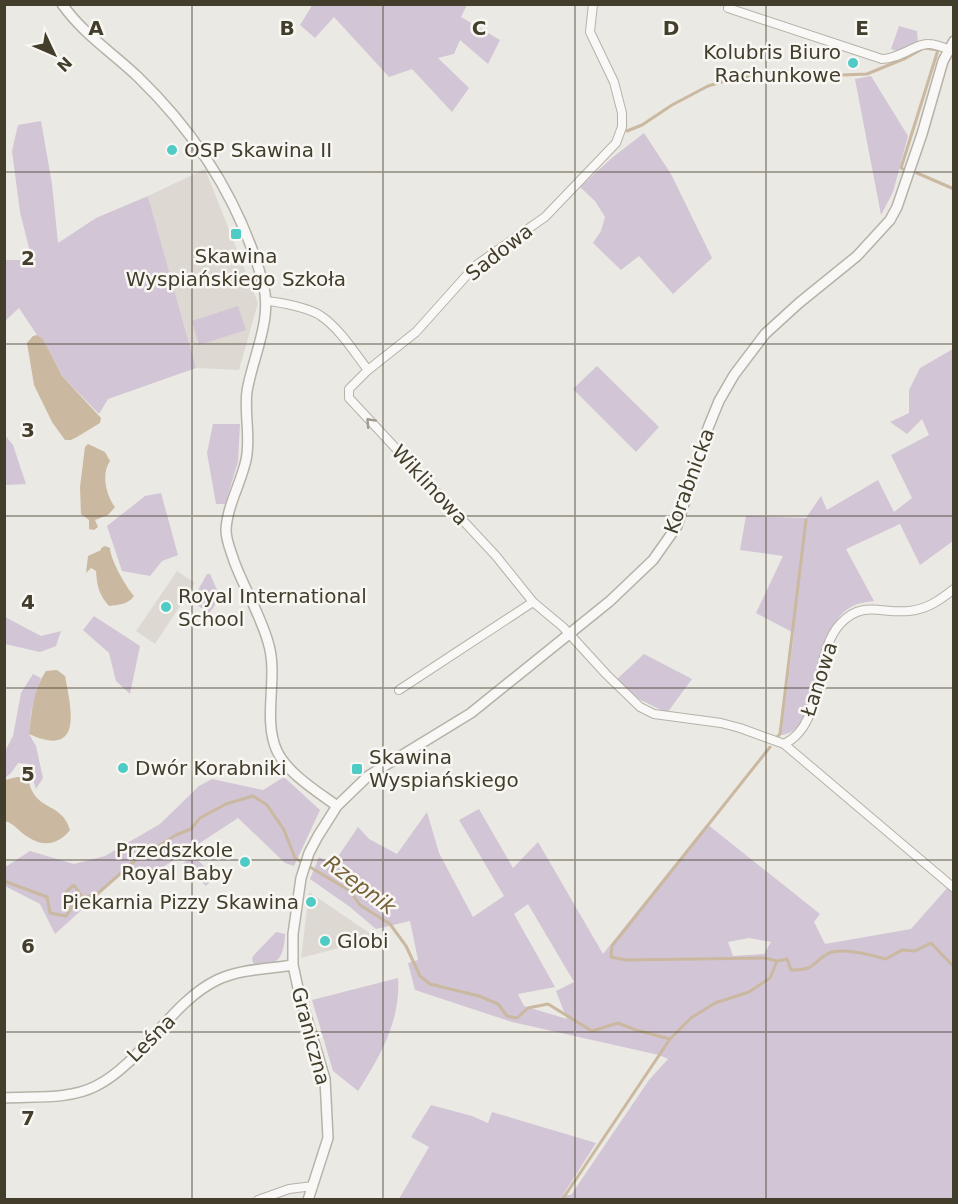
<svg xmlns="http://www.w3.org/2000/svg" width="958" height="1204" viewBox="0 0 958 1204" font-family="'DejaVu Sans',sans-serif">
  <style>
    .built { fill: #ddd9d2 }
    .green { fill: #d2c5d5; fill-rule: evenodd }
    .water { fill: #cab9a0 }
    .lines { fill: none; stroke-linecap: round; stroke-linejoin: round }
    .stream { stroke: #cab9a0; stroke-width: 3 }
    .minor-casing { stroke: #b5b2a8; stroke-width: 10 }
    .tertiary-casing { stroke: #b5b2a8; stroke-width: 12 }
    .minor { stroke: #f9f8f6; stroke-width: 8 }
    .tertiary { stroke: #f9f8f6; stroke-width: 9 }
    .oneway { stroke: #9e9a90 }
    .grid { fill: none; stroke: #433d2b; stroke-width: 1.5; stroke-opacity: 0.55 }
    .poi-dot { fill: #4dcbc4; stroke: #f8f7f3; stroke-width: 2 }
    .labels { text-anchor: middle; stroke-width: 5; stroke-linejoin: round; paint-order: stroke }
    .poi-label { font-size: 20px; fill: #433d2b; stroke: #f8f7f3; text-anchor: start }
    .street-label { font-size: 20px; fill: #433d2b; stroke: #f8f7f3 }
    .water-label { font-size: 21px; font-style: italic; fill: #766036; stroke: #f8f7f3 }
    .grid-label { font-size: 20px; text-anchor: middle; font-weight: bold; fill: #433d2b; stroke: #f8f7f3; stroke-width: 5; stroke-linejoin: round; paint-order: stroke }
  </style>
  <rect width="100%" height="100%" fill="#ebe9e3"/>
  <!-- built -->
  <path class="built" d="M 205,169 L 258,303 L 239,370 L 196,368 L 148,196 Z
    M 177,571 L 195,583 L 155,644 L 136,631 Z
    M 309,892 L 377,938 L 301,958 Z"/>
  <!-- green -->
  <path class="green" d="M 313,4 L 467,5 L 461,17 L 500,40 L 488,64 L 460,40 L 454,54 L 438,58 L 469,88 L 452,112 L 412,69 L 389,77 L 334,17 L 315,38 L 300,25 Z
    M 899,26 L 917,31 L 918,43 L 900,52 L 891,49 Z
    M 871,76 L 908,136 L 893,192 L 881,215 L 855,79 Z
    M 41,121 L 52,184 L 58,243 L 96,218 L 148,196 L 196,368 L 108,399 L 99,414 L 62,376 L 43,339 L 37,335 L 19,308 L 6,320 L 4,315 L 4,260 L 32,260 L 20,212 L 12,151 L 18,125 Z
    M 644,133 L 671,174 L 712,258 L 673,294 L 639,256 L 621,270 L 593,243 L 601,231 L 605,217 L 595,201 L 580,187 L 613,157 Z
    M 238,306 L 246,330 L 199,345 L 192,321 Z
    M 953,349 L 953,541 L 920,565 L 900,524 L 846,549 L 874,601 C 867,602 858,603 851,607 C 808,631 824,732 781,735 L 794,633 L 756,613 L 783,556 L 740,550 L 746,516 L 806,518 L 821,496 L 827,510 L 878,480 L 894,512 L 912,498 L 891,455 L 929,435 L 922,419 L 907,434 L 890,422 L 909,413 L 909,390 L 920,368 Z
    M 597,366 L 659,427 L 636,452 L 573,389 Z
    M 213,424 L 240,424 L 238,462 L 225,504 L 216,504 L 207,453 Z
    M 4,434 L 13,445 L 26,484 L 5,485 Z
    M 161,493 L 178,555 L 162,561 L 150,576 L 122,571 L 107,526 L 145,496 Z
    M 207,574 L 210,574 L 220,597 L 209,614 L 192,601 Z
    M 94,616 L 140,646 L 130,694 L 116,681 L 109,653 L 83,630 Z
    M 5,617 L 41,636 L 61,631 L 56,646 L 40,652 L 5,644 Z
    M 644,654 L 692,679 L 667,713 L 639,699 L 616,680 Z
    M 33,674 L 41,678 L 31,713 L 29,734 L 36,746 L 43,778 L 36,789 L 28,764 L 18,763 L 11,773 L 5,778 L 4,753 L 13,736 L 21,693 Z
    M 284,777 L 320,810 L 294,866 L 285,863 L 238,818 L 148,877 L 129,867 L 55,934 L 40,904 L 5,886 L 5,866 L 7,866 L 30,851 L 74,864 L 105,856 L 160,824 L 199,786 L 212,779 L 263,790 Z
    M 479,809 L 513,868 L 538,842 L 603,954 L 707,824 L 820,914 L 814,922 L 825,944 L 911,929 L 948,887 L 954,892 L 953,1199 L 399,1199 L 429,1147 L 411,1137 L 431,1105 L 472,1116 L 488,1123 L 492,1112 L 596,1143 L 563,1195 L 571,1195 L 649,1080 L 668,1059 L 659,1055 L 512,1022 L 415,990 L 408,963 L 418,960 L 410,921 L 376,929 L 350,907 L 310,879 L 319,857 L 333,864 L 358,827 L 369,839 L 397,854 L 427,812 L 439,853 L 473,917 L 504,896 L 459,820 ZM 528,904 L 574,982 L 556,991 L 567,1019 L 524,1006 L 518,994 L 555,987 L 514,914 ZM 749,938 L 771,942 L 764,954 L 733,956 L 728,942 Z
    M 192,855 L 215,876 L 206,886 L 183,864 Z
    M 276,932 L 285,934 C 284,955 279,969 254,964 L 252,960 L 253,956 Z
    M 398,978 C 401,1020 380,1057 358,1091 L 333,1071 L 312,1000 Z"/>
  <!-- water -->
  <path class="water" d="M 37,335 L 43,339 L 62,376 L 101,418 L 100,423 L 77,437 L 71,440 L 65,440 L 52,422 L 34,385 L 27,343 L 33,336 Z
    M 88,444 L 105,452 L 110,461 C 101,474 106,495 115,507 L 108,515 L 95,520 L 98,527 L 94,530 L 89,529 L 89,520 L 81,514 L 80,487 L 85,447 Z
    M 105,546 L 110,548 C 110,559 126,587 134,596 C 129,604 118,605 109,606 C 99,595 97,586 96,571 L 91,568 L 86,573 L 88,556 L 101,550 L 101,548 Z
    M 57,670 L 65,676 C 71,708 84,759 29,734 C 31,714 34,688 46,671 Z
    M 17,777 L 28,778 C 34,813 61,800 70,830 C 59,844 44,848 28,837 C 19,832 15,824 5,821 L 5,780 Z"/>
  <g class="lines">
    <!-- stream -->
    <path class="stream" d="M 627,131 L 642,125 L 672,105 L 708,86 L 725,81 L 781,70 L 817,76 L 867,74 L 906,58 L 924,48 L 938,50 L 901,168 L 903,169
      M 917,173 L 954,189
      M 777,737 L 780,734 L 806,520
      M 770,747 L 612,946 L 611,957 L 626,960 L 765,958 L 777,961
      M 4,881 L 47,897 L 50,913 L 66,916 L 72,907 L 66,892 L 74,885 L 82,897 L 96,895 L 137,859 L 176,835 L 191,829 L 200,818 L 226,804 L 253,796 L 267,805 L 284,830 L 295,858 L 350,891 L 360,905 L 390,924 L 406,946 L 420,976 L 430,984 L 479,996 L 498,1004 L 507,1016 L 517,1018 L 528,1008 L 548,1004 L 592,1031 L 618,1023 L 636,1030 L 670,1039 L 691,1018 L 715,1003 L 749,992 L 770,978 L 777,961 L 787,959 L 791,970 C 818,970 810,963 829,953 C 843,947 872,955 886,959 L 902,950 L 915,951 L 931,943 L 954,967
      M 562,1200 L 670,1039"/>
    <!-- minor casing -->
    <g class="minor-casing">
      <path id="minor" d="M 728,8 L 882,59 C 900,59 916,43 929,44 C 935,44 942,47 948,49
        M 266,301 C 280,302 310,308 321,316 C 340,329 354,352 368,370 L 416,332 L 475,266 L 545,217 L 616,143 L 622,127 L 622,113 L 614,82 L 590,32 L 593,4
        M 368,370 L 349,389 L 349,398 L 496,556 L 533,602
        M 399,690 L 533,602 L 563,627 L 606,674 L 640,707 L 654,714 L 721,723 L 740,728 L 784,744 C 827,723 811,654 841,623 C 863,600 882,614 909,611 C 928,609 940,600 954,589
        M 784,744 L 954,888
        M 258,1200 L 289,1189 L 313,1186"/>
    </g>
    <!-- tertiary casing -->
    <g class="tertiary-casing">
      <path id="tertiary" d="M 62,4 C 84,35 112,52 138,77 C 197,134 241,204 263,283 C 273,319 253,356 247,391 C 244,413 251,438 246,460 C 241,483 227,506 226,530 C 226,541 231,551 234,561 C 244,588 260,614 268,642 C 279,676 262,719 277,751 C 287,773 318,792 337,806
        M 4,1098 C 33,1096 69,1100 96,1086 C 142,1063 171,1002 217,980 C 240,969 268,969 293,965
        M 308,1200 L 328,1138 L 325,1079 L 298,988 L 293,965 L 293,934 L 301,878 L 309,853 L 318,836 L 337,806 L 368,776 L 471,713 L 610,601 L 653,560 L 677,526 L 708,428 L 719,401 L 734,375 L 765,334 L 799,303 L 857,256 L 890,220 L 897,207 L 922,134 L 943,61 L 954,41"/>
    </g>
    <!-- minor -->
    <use href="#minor" class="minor"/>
    <!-- tertiary -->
    <use href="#tertiary" class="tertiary"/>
  </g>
  <!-- one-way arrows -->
  <defs><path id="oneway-chevron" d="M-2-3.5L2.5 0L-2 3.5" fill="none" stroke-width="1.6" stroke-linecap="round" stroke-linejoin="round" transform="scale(1.5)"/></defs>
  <use class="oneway" href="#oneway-chevron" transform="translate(370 422) rotate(-133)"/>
  <!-- grid -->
  <path class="grid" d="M 192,4 L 192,1200M 383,4 L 383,1200M 575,4 L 575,1200M 766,4 L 766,1200M 4,172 L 954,172M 4,344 L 954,344M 4,516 L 954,516M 4,688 L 954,688M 4,860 L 954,860M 4,1032 L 954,1032"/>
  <!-- markers -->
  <g class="poi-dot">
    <circle cx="853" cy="63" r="6"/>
    <circle cx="172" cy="150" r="6"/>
    <rect x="230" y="228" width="12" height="12" rx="3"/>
    <circle cx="166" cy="607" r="6"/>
    <circle cx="123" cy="768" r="6"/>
    <rect x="351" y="763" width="12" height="12" rx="3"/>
    <circle cx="245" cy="862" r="6"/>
    <circle cx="311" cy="902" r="6"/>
    <circle cx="325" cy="941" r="6"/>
  </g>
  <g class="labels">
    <!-- poi labels -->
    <g class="poi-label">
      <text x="841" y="59" text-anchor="end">Kolubris Biuro<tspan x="841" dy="23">Rachunkowe</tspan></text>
      <text x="184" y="157">OSP Skawina II</text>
      <text x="236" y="263" text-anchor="middle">Skawina<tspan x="236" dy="23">Wyspiańskiego Szkoła</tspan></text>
      <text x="178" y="603">Royal International<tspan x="178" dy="23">School</tspan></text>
      <text x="369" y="764">Skawina<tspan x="369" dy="23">Wyspiańskiego</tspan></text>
      <text x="135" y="775">Dwór Korabniki</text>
      <text x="233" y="857" text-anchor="end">Przedszkole<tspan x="233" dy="23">Royal Baby</tspan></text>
      <text x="299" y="909" text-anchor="end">Piekarnia Pizzy Skawina</text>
      <text x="337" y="948">Globi</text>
    </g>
    <!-- street labels -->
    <g class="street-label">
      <text transform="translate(499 252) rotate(-38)" y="7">Sadowa</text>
      <text transform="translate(689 481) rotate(-70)" y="7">Korabnicka</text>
      <text transform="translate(430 485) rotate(47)" y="7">Wiklinowa</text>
      <text transform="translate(819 679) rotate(-72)" y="7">Łanowa</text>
      <text transform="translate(311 1036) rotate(75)" y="7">Graniczna</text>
      <text transform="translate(151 1038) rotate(-45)" y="7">Leśna</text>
    </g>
    <!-- water labels -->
    <g class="water-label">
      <text transform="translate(360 885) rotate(37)" y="7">Rzepnik</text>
    </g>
  </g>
  <g class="grid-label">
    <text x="96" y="35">A</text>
    <text x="287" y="35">B</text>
    <text x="479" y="35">C</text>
    <text x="671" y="35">D</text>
    <text x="862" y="35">E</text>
    <text x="28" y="265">2</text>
    <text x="28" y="437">3</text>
    <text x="28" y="609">4</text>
    <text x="28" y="781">5</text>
    <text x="28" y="953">6</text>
    <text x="28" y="1125">7</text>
  </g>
  <!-- border -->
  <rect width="958" height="1204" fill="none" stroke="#433d2b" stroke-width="12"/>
  <!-- north arrow -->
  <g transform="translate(54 54) rotate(134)" stroke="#f8f7f3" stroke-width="4.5" paint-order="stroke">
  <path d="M0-4.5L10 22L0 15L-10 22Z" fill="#433d2b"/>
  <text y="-9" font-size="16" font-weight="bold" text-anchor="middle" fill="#433d2b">N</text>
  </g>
</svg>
